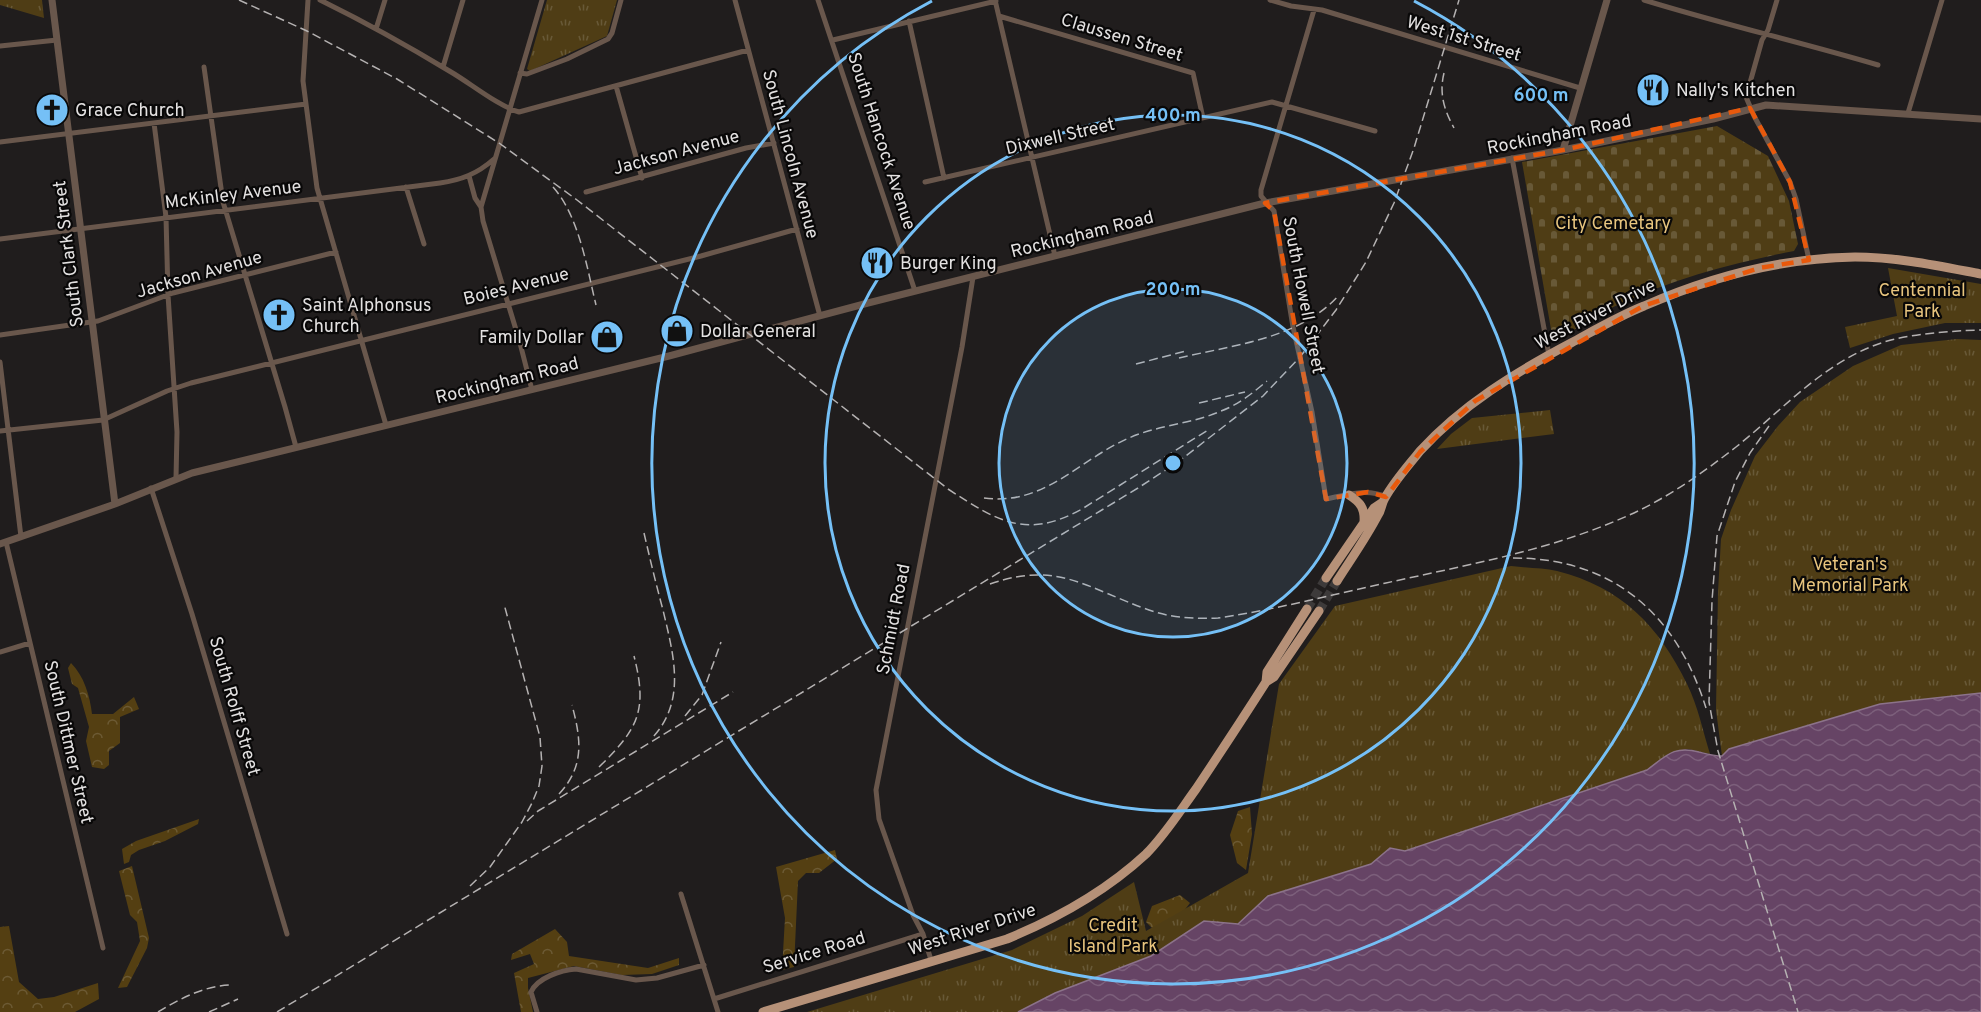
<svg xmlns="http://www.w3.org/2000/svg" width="1981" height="1012" viewBox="0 0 1981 1012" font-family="Overpass,sans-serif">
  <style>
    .forest { fill: url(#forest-crowns) }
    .cemetery { fill: url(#cemetery-stones) }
    .park { fill: url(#park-tufts) }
    .water { fill: url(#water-waves); stroke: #8c738a; stroke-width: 1.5 }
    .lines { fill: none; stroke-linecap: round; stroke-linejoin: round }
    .primary-tunnel { stroke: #3d3a3a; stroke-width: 9; stroke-dasharray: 9 4.5; stroke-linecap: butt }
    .minor { stroke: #69574c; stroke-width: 5 }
    .tertiary { stroke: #69574c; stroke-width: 7 }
    .primary { stroke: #b69178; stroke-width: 9 }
    .rail { stroke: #b5b2b2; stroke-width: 1.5; stroke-dasharray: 9 4.5; stroke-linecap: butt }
    .marked { fill: none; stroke: #e8590c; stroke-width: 4.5; stroke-dasharray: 12 8; stroke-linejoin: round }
    .ring { fill: none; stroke: #75c0f6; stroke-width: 3 }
    .labels { text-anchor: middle; stroke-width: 4.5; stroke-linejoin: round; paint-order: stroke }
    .street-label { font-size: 18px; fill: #e3e1e1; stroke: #090808 }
    .poi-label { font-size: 18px; fill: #e3e1e1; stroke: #090808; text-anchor: start }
    .park-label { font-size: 18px; fill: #e8c57e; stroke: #090808 }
    .centre { fill: #75c0f6; stroke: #090808; stroke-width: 3 }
    .ring-label { font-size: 18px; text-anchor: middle; font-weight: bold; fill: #75c0f6; stroke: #090808; stroke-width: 4.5; stroke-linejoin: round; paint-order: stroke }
  </style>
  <defs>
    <pattern id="forest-crowns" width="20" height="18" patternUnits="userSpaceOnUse" patternTransform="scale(1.5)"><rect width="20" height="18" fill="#543f12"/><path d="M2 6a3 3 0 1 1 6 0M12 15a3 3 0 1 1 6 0" fill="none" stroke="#6c5a34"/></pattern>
    <pattern id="cemetery-stones" width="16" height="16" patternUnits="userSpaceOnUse" patternTransform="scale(1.5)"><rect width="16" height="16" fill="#4f3d15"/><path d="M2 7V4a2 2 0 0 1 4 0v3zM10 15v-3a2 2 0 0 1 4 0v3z" fill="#685937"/></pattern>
    <pattern id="park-tufts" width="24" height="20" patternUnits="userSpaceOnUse" patternTransform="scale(1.5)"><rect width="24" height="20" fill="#4f3d15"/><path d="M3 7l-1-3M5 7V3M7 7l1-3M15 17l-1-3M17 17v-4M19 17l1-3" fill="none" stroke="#685937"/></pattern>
    <pattern id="water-waves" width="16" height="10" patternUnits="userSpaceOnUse" patternTransform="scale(1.5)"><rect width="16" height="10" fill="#664465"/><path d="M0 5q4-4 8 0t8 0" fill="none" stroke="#7c5f7b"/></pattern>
  </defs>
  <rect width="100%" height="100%" fill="#201d1d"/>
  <!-- forest -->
  <path class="forest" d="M 71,663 C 84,676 90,696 92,714 L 113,714 L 134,697 L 139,709 L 120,717 L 120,743 L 109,751 L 109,765 L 104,769 L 92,767 L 86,741 L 89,727 L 78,688 L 72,684 L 68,668 Z
    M 1250,807 L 1252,834 L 1246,870 L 1237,863 L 1230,835 L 1238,811 Z
    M 199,819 L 198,824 L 165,841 L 139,850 L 131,855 L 129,862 L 124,864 L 122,849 L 136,841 Z
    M 835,850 L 837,859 L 819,873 L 806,873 L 798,881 L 794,967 L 782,970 L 785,918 L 776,867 Z
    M 132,866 L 149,938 L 147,948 L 127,987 L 118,988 L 140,941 L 137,922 L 130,915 L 119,871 Z
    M 1180,895 L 1190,903 L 1183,912 L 1154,930 L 1146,922 L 1152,906 Z
    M 9,926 L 19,982 L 38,999 L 54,997 L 98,983 L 99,999 L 75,1012 L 0,1012 L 0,927 Z
    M 555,929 L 567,942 L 569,956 L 648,968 L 679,958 L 679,965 L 652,974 L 622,975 L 574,966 L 528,978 L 528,988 L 533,1012 L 521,1012 L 514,973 L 534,964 L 530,954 L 511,960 L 512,954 Z"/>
  <!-- cemetery -->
  <path class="cemetery" d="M 1717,126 L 1768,156 L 1789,201 L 1798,244 L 1794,251 C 1734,263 1675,278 1620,304 C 1599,313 1579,327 1559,339 L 1552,335 L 1522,162 Z"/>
  <!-- park -->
  <path class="park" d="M 0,0 L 42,0 L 44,18 L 0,5 Z
    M 547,0 L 617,0 L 607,36 L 530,71 L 527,69 Z
    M 1888,268 L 1981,284 L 1981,323 L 1945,323 L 1893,334 L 1850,348 L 1845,327 L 1897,316 Z
    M 1957,339 L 1981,340 L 1981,693 L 1880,704 L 1729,749 L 1722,756 L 1716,710 L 1718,592 L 1721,539 L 1731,510 L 1755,456 L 1778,426 L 1800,402 L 1853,366 L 1901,345 Z
    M 1550,410 L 1554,434 L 1437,449 L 1451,434 L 1472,418 Z
    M 1511,566 C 1526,568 1543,568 1557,571 C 1621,587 1659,626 1687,684 C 1698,706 1703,732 1710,754 L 1688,749 L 1669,754 L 1648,770 L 1405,851 L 1390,848 L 1371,864 L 1268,896 L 1238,924 L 1204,921 L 1151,956 L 1055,993 L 1018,1012 L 807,1012 L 1012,950 L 1082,916 L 1134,882 L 1146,931 L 1248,873 L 1279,684 L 1335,606 Z"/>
  <!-- water -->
  <path class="water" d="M 1981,693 L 1981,1012 L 1018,1012 L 1055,993 L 1151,956 L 1204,921 L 1238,924 L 1268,896 L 1371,864 L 1390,848 L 1405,851 L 1647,770 C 1666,756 1674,745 1699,752 C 1707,754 1714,756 1722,756 L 1729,749 L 1880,704 Z"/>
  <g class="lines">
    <!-- primary-tunnel -->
    <path class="primary-tunnel" d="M 1307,609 L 1326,578
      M 1319,611 L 1337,581"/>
    <!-- minor -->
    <path class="minor" d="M 308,0 L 303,81 L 317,188 L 386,425
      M 320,0 C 365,22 408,46 451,72 C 470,83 498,106 519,112 L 748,50
      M 735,0 L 820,316
      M 818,0 L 915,291
      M 995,0 L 1055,256
      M 1270,0 L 1291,6 L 1322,10 L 1580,88
      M 1644,0 C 1722,24 1800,42 1878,65
      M 1777,0 L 1768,30 L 1762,40 L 1746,97 L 1754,116 L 1790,182 L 1796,199 L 1809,260
      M 1314,10 L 1261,190 L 1261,196 L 1274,211 L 1293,327 L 1312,412 L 1326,499 C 1346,495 1367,488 1386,497
      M 999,16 L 1193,73 L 1203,118
      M 909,21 L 944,178
      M 376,29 L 385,0
      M 833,40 L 996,1
      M 0,46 L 57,40
      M 204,67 L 223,202 L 285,407 L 296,447
      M 443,67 L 463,0
      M 520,73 L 527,74 L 567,59 L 608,39 L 612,33 L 621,0
      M 616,86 L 642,178
      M 1908,113 L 1942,0
      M 154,123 L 166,217 L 168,295 L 177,432 L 176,478
      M 0,142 L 306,104
      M 1512,158 L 1549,355
      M 469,176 L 475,198 L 481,207
      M 925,182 L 1272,102 L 1375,131
      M 406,187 L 424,244
      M 586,192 L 746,148 L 774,143
      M 0,239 L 440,183 C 461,180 477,174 494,159
      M 0,335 L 98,321 L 173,293 L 336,252
      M 0,362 L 21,537
      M 532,390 L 520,343 L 483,221 L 481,207 L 542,0
      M 0,431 L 103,420 L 167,391 L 191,383 L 701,256 L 797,229
      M 151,488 L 192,614 L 287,934
      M 6,542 L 103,948
      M 0,652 L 30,643
      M 681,894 L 718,1012
      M 931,960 L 923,934 L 913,915 L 879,819 L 876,790 L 962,347 L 973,277
      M 714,999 L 923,934
      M 537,1012 L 531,992 C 537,978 561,970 576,969 L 636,980 L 657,978 L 704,965"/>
    <!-- tertiary -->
    <path class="tertiary" d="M 52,0 L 115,504
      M 1563,150 L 1607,0
      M 0,544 L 115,504 L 192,473 L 669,356 L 868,303 L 1265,203 L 1563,150 L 1713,119 L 1766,105 L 1981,119"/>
    <!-- primary -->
    <path class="primary" d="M 1349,495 C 1360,502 1365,508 1364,522
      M 1326,578 L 1374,508 L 1383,502
      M 1337,581 C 1351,559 1366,538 1378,515 C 1381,511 1381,507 1383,502 C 1390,486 1409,465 1420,451 C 1462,405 1516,372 1571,343 C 1595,330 1619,316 1644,306 C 1710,277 1783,258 1855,257 C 1898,257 1939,266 1981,274
      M 1266,682 L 1267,672 L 1307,609
      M 763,1012 L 1007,939 C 1058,918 1105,892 1146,854 C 1165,835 1180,811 1196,789 C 1220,753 1243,718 1266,682 L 1274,677 L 1319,611"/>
    <!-- rail -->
    <path class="rail" d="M 239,0 L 307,31 L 397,79 L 499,143 L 577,200 L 948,489 C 997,521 1026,540 1082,509 L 1208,430
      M 1444,73 C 1439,93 1444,110 1454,128
      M 553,187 C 579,216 587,268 596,305
      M 1179,358 C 1233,345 1300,339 1339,295
      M 1136,364 L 1186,351
      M 1199,403 L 1245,392
      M 1769,426 L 1750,453 L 1735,482 L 1717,536 L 1712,601 L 1709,702 L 1718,751 L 1798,1012
      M 984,498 C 1045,506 1078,460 1129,438 C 1158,425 1192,424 1221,411 C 1238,405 1254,392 1267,381
      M 644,533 C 650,559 656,584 663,610 C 673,653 687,700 653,737
      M 1513,558 C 1614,558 1677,615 1706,708
      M 990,584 C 1058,560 1088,589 1149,610 C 1171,618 1195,619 1218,618 C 1274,610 1330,595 1386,583 C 1471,564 1558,549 1638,511 C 1673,494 1705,471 1736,447 C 1785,408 1828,357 1891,340 C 1920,333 1951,331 1981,330
      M 685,716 L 702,695 L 721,642
      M 599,767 C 638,729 648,711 634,656
      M 559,794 C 585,766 581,739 572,705
      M 527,821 L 538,811 L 733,692
      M 470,886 L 490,867 L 522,822 L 532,803 L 539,786 L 542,766 L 540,737 L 504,604
      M 158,1012 C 181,998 206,985 233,985
      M 209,1012 L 238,999
      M 277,1012 L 1138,488 L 1178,462 L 1263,396 L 1300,357 L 1336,310 L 1366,262 L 1394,203 L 1414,148 L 1459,0"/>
  </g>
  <!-- marked area -->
  <path class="marked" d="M 1750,108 L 1790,182 L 1809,260 L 1759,268 L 1643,306 L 1475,401 L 1420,452 L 1386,497 L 1368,492 L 1326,499 L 1274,211 L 1265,203 L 1563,150 Z"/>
  <!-- distance rings -->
  <circle cx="1173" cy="463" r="174" fill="#75c0f6" fill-opacity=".12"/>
  <g class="ring">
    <circle cx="1173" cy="463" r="174"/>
    <circle cx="1173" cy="463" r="348"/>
    <path d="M1414 1A521 521 0 1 1 932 1"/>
  </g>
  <!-- icons -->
  <defs>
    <g id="restaurant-disc" transform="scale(1.725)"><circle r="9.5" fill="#75c0f6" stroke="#090808"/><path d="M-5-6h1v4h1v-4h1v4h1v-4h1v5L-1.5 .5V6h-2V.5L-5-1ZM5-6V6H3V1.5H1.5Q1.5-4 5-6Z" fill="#111"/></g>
    <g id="church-disc" transform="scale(1.725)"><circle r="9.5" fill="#75c0f6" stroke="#090808"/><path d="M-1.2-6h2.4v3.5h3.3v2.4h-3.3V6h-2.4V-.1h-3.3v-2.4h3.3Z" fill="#111"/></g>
    <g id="shop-disc" transform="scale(1.725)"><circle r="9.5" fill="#75c0f6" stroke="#090808"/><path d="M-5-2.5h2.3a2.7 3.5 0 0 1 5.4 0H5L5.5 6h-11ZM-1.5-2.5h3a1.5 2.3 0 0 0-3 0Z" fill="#111"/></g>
  </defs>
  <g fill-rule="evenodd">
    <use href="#restaurant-disc" x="1653" y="90"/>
    <use href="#church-disc" x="52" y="110"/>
    <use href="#restaurant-disc" x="877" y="263"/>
    <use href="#church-disc" x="279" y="315"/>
    <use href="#shop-disc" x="677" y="331"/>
    <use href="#shop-disc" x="607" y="337"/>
  </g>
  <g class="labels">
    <!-- street labels -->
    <g class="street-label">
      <text transform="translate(1122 37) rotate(17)" y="6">Claussen Street</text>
      <text transform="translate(1464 38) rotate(17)" y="6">West 1st Street</text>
      <text transform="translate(1559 134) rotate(-11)" y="6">Rockingham Road</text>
      <text transform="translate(1060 136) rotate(-13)" y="6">Dixwell Street</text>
      <text transform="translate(882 141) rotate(72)" y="6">South Hancock Avenue</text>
      <text transform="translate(676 152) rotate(-15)" y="6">Jackson Avenue</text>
      <text transform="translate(791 154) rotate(75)" y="6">South Lincoln Avenue</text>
      <text transform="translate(233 194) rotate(-7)" y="6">McKinley Avenue</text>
      <text transform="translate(1082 234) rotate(-14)" y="6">Rockingham Road</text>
      <text transform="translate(68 254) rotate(-97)" y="6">South Clark Street</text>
      <text transform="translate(199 274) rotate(-16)" y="6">Jackson Avenue</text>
      <text transform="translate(516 286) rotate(-14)" y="6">Boies Avenue</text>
      <text transform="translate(1304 295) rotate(79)" y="6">South Howell Street</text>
      <text transform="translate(1595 314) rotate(-27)" y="6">West River Drive</text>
      <text transform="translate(507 380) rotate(-14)" y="6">Rockingham Road</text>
      <text transform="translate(893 619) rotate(-79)" y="6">Schmidt Road</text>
      <text transform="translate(235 706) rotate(74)" y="6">South Rolff Street</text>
      <text transform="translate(69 742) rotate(77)" y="6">South Dittmer Street</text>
      <text transform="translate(972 929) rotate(-18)" y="6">West River Drive</text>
      <text transform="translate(814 952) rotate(-17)" y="6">Service Road</text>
    </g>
    <!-- poi labels -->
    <g class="poi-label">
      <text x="1676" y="96">Nally's Kitchen</text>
      <text x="75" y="116">Grace Church</text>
      <text x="900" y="269">Burger King</text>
      <text x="302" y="311">Saint Alphonsus<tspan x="302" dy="21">Church</tspan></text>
      <text x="700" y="337">Dollar General</text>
      <text x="584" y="343" text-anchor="end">Family Dollar</text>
    </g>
    <!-- park labels -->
    <g class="park-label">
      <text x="1613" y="229">City Cemetary</text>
      <text x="1922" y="296">Centennial<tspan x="1922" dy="21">Park</tspan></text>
      <text x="1850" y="570">Veteran's<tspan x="1850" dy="21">Memorial Park</tspan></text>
      <text x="1113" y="931">Credit<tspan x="1113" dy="21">Island Park</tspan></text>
    </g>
  </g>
  <circle cx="1173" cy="463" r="9" class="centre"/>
  <g class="ring-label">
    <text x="1541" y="101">600 m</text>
    <text x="1173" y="121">400 m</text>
    <text x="1173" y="295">200 m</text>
  </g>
</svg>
